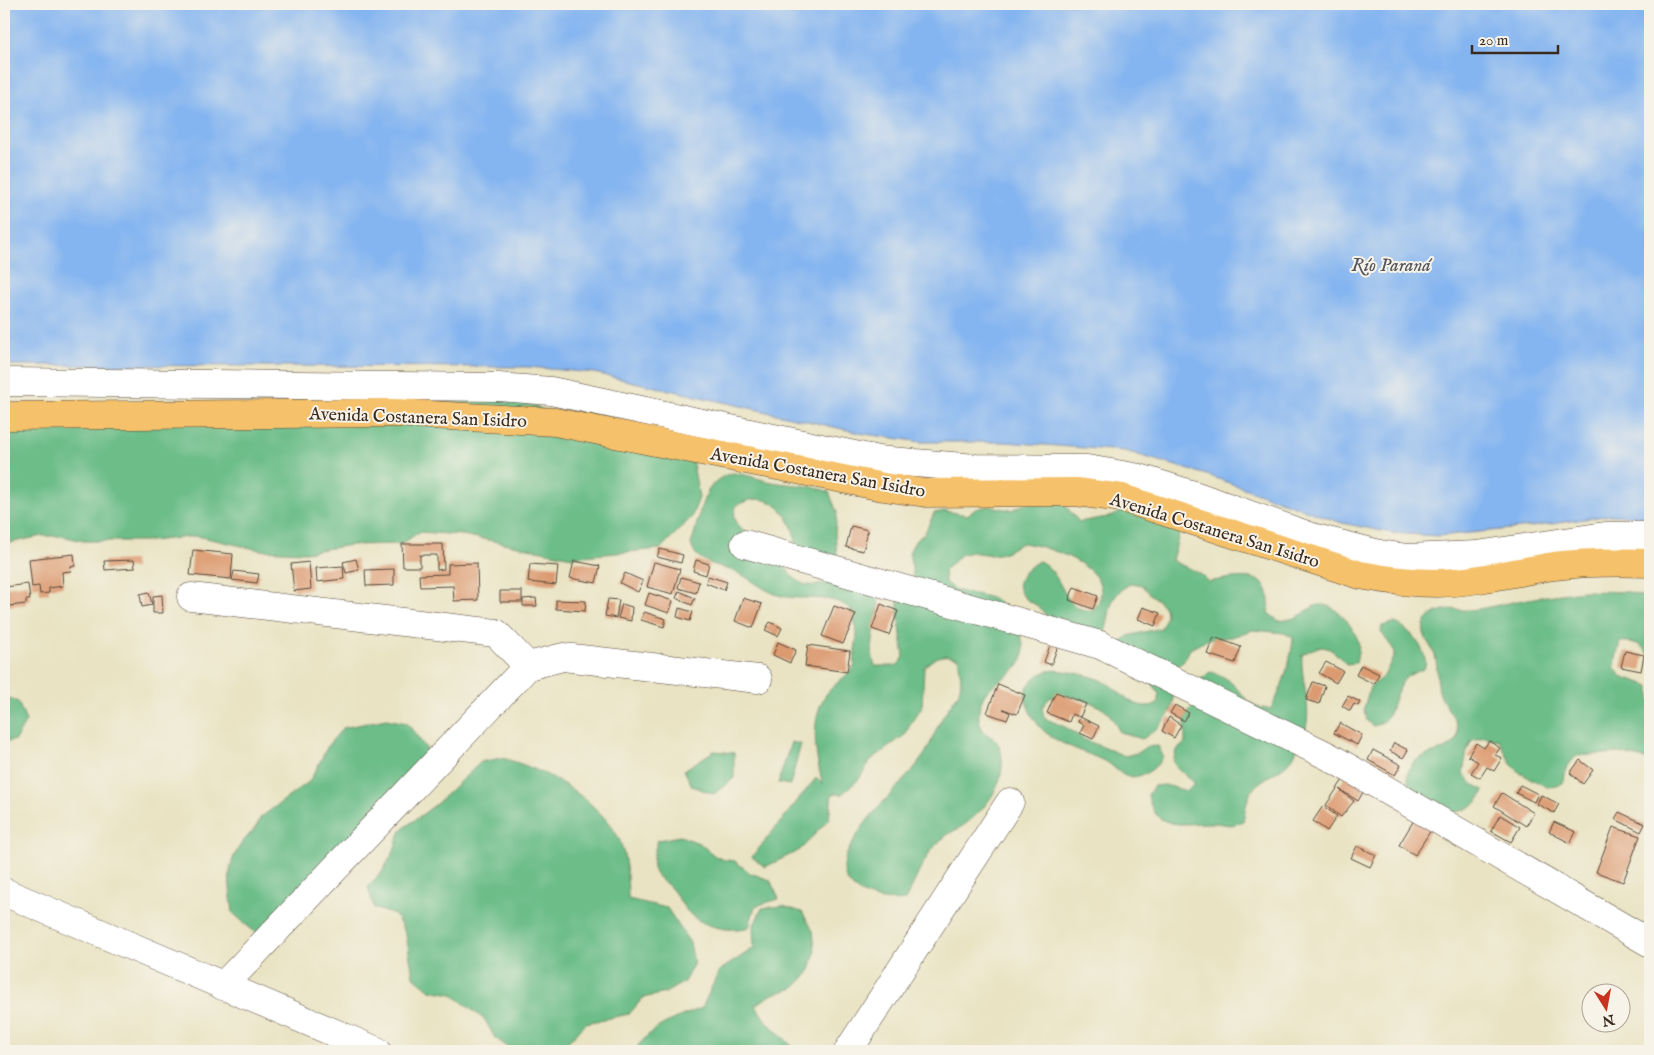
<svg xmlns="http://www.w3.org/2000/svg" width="1654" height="1055" viewBox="0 0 1654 1055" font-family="'IM FELL English',serif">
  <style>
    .forest { fill: #6cbd88; stroke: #547453 }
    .water { fill: #85b5f0; stroke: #607087 }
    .building { fill: #dc9a6f }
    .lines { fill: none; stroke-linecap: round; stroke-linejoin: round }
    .minor-casing { stroke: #554637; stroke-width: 29 }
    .major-casing { stroke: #554637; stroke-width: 29 }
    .minor { stroke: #fff; stroke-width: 28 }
    .major { stroke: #f5c16b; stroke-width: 28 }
    .labels { text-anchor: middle; stroke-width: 4; stroke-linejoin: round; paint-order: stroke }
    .street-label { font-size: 18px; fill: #3b2a1e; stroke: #f7f3e8 }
    .water-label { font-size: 19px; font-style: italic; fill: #51545d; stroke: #f7f3e8 }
  </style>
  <rect width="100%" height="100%" fill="#f7f3e8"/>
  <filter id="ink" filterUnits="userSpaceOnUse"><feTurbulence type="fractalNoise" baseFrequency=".02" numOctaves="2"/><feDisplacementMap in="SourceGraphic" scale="10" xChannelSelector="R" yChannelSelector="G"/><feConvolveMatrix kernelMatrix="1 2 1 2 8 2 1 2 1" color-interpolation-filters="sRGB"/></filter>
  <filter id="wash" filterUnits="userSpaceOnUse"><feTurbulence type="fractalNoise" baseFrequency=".0096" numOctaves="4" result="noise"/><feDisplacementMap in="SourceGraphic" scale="20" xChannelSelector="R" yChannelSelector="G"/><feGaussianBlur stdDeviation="1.12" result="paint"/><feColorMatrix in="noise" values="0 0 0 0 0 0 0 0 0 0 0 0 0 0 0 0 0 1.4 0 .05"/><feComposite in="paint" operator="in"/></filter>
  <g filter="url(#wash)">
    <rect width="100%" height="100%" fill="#e9e3c3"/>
    <!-- forest -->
    <path class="forest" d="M 490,397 L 534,405 L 552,414 L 633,405 L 672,417 L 688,435 L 699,498 L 691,518 L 660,549 L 572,557 L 463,535 L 419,532 L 402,544 L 351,545 L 306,552 L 260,550 L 197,536 L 151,541 L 83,541 L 62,536 L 42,536 L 4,544 L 4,414 L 431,412 L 448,402 Z
      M 733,473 C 745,474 755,478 767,481 C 788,486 808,483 829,492 L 837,512 L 835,533 L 837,555 L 833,565 L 799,564 C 797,550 796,533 789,521 C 777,499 757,493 736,506 L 734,517 L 739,526 L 786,568 L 794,578 L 803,584 L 815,586 L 847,576 L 876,588 C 885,614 865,642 875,666 L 897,666 L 904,657 L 898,612 L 898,602 L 911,584 L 913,573 L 909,552 L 916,540 L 925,533 L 934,513 L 945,511 L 967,515 L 976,509 L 988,506 L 1012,510 L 1034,499 L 1065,505 L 1079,522 L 1113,516 L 1135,505 L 1178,525 L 1179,535 L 1172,560 C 1185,569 1198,568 1208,582 C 1237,577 1276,567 1268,613 L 1279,621 C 1286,620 1294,619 1301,615 C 1308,611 1312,605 1321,605 C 1336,604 1354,627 1358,641 C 1360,647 1357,657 1356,663 L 1346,664 C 1331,647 1323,641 1302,655 C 1300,681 1314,708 1304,734 C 1300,743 1294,759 1287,764 C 1276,774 1259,779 1251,792 C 1246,801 1245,812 1243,821 C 1229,829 1224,822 1209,823 C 1182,823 1155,832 1148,795 L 1154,786 L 1165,785 L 1187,791 L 1195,784 C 1188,775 1179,772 1173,762 L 1176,751 L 1185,743 L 1185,719 L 1190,709 L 1198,701 L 1201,679 L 1210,672 C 1215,673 1221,675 1225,678 C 1243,690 1245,708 1270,709 C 1280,697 1293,654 1293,637 L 1284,633 L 1252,630 L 1232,637 L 1209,639 L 1190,649 L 1185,659 L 1170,674 C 1171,684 1175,697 1172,707 C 1169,719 1152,734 1142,739 L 1120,732 C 1116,726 1113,717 1107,712 C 1096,702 1064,691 1050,698 C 1047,700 1044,705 1042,708 L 1044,718 L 1065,727 L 1083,739 L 1125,756 L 1137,753 L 1146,747 L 1158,746 L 1163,756 C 1157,768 1145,777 1130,777 C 1122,777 1115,767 1108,763 C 1078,747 1043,744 1029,709 C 1027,704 1024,696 1026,690 C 1029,682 1039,673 1048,671 C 1058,668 1094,676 1103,681 C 1115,687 1123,698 1134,703 C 1142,707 1149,706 1157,705 L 1159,694 L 1153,684 L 1120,644 L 1128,636 L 1161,628 C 1176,602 1153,603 1142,585 L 1132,583 C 1104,597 1113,614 1103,638 L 1051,625 C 1048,619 1045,613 1040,608 C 1036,604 1029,602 1024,597 C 1010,583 1026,568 1039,561 C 1065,572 1061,614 1093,610 C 1126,572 1050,546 1022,543 L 1003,553 L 992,555 L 971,552 L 960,555 L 944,571 L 945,582 C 959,598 983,590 1000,603 C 1004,607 1007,614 1011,619 C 1013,623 1017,627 1019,631 C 1038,677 992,673 982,700 C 977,711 977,726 987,734 C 990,737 994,738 996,741 C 1003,750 1003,764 1001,774 C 997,795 980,813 964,825 C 957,830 948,833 942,839 C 923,855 917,880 905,900 C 877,904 832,891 847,854 C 863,816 898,791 922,758 C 931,746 934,732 941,720 C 958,690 965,697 958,658 C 943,653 936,656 924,667 L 922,707 L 910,724 L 906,734 L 871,760 L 859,779 L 842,794 L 832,794 L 829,819 L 800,850 L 765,867 L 752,857 L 816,778 L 823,784 C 815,758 810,720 825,696 C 833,684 847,677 855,665 C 853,653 857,644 857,633 C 857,626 852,617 851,609 C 829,593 807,601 782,596 C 766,593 752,579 738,573 C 725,567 706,565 696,554 C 693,552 692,547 691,544 C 701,518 699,481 733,473 Z
      M 1583,591 L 1629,592 L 1650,599 L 1650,657 C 1643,644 1634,641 1620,642 L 1614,667 L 1621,676 L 1650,686 L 1650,760 L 1619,753 L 1576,756 L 1566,768 L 1564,781 L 1557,786 L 1547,787 L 1520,773 L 1511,764 L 1499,740 L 1485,737 L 1472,740 L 1467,750 L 1463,773 L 1472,784 L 1484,790 C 1480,805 1461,815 1445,811 C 1433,808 1410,792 1408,780 C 1403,743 1470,762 1456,723 C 1453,714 1445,706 1441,697 C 1435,683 1439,670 1435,656 C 1433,648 1426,642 1424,633 C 1423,628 1424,622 1428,619 C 1432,614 1438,612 1444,610 C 1453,608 1462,611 1471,610 C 1488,608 1506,603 1523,600 C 1543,596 1563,594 1583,591 Z
      M 1394,623 C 1409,626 1431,654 1424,669 C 1417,672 1408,674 1403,681 C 1392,695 1394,722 1373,726 L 1366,720 L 1364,708 L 1370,687 L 1384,676 L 1394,656 L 1394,650 L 1381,632 L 1382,626 Z
      M 4,696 L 18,702 L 26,721 L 15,740 L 4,742 Z
      M 386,719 L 407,723 L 432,756 L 260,937 L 233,913 C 230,885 224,867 242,843 C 249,834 257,829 260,818 L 310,781 L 329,744 L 343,728 Z
      M 791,742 L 801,744 L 790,785 L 778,783 Z
      M 714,751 L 734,753 L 734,778 L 714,794 L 692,786 L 684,770 Z
      M 502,758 C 546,770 592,795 617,835 C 626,850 628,881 628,899 L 667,908 L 690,943 L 694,963 L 684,982 L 665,993 L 643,998 L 629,1014 L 586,1023 L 559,1051 L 512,1050 L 495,1038 L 485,1020 L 452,994 L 430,990 L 413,976 L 406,934 L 395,915 L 374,908 L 368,887 L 382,872 L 393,853 L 401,830 L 435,805 L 481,762 Z
      M 680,836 L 699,843 L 715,856 L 724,860 L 735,861 L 750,873 L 770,880 L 779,899 L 755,906 L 749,927 C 730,933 702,927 688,912 C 681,905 677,894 670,887 C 664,881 657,879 654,871 C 650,861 655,850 658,840 Z
      M 783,906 L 802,912 L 813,931 L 815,952 L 809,973 L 794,988 L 773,994 L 755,1005 L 766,1021 L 797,1051 L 634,1051 C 654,1024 672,1020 702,1008 L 719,971 L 754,948 L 753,927 L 762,908 Z"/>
    <!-- water -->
    <path class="water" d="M 4,4 L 1650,4 L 1650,517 L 1611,515 L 1531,527 L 1438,536 L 1392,533 L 1342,523 L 1207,475 L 1125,451 L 1005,442 L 922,442 L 865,434 L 594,373 L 528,367 L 4,365 Z"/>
    <g id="blocks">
      <!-- building -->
      <path class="building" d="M 851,526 L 868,530 L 863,551 L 846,547 Z
        M 402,544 L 443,544 L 444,569 L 437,570 L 437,555 L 420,555 L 420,567 L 403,567 Z
        M 660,549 L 683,555 L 681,563 L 657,557 Z
        M 193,550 L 233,554 L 231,579 L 190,575 Z
        M 74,554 L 75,566 L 70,567 L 71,571 L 62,572 L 63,586 L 49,588 L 49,593 L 40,594 L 39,586 L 32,587 L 29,559 Z
        M 356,559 L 359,570 L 346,573 L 343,562 Z
        M 134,560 L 135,568 L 105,570 L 104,561 Z
        M 696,560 L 709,564 L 706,575 L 693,571 Z
        M 574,561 L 600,566 L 596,583 L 570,578 Z
        M 309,562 L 311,589 L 294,591 L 291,564 Z
        M 654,562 L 680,569 L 673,594 L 647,587 Z
        M 477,563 L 478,600 L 454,601 L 453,586 L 420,587 L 419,575 L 448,574 L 448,564 Z
        M 530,564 L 558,566 L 556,585 L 528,582 Z
        M 343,566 L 344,579 L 317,582 L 316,568 Z
        M 394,569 L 394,585 L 366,586 L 365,570 Z
        M 234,571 L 259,574 L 257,583 L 232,580 Z
        M 625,573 L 643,581 L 638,592 L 620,583 Z
        M 708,576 L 727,582 L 724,590 L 706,583 Z
        M 681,577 L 699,582 L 696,593 L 678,588 Z
        M 28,584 L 30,600 L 26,600 L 26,604 L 9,606 L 5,587 Z
        M 1074,587 L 1098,596 L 1093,609 L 1069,600 Z
        M 500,591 L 522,591 L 522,602 L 500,602 Z
        M 679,591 L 695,598 L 692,605 L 676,598 Z
        M 149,592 L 152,605 L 142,607 L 140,594 Z
        M 649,593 L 673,601 L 669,613 L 645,605 Z
        M 162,595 L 163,613 L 153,613 L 153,596 Z
        M 536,598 L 537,606 L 523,606 L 523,599 Z
        M 743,598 L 762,604 L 753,628 L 735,621 Z
        M 608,599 L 619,600 L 616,618 L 605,616 Z
        M 556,600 L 586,601 L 585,611 L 556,609 Z
        M 622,604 L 632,607 L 631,621 L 618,618 Z
        M 881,604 L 898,611 L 889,635 L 872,629 Z
        M 834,606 L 856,614 L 843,644 L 822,636 Z
        M 1143,607 L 1160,613 L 1155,626 L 1138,619 Z
        M 679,608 L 693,612 L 690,621 L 677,617 Z
        M 644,612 L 666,619 L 664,627 L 641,620 Z
        M 770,622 L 782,628 L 778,636 L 765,630 Z
        M 1214,637 L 1241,647 L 1235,663 L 1207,654 Z
        M 1052,640 L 1059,643 L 1051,665 L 1044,662 Z
        M 778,642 L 796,650 L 790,663 L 773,655 Z
        M 808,645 L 850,651 L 847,672 L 805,666 Z
        M 1625,651 L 1644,655 L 1641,671 L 1621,667 Z
        M 1326,662 L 1343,671 L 1336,683 L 1319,673 Z
        M 1361,665 L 1379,674 L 1374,684 L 1356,675 Z
        M 1313,682 L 1325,686 L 1319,704 L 1306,700 Z
        M 998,684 L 1025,695 L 1017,714 L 1003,709 L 1010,713 L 1007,720 L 987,713 Z
        M 1056,692 L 1086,704 L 1080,717 L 1072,714 L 1069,722 L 1047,713 Z
        M 1348,696 L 1360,702 L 1358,706 L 1354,704 L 1350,711 L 1342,706 Z
        M 1175,705 L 1189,713 L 1184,721 L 1170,713 Z
        M 1080,717 L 1099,726 L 1093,739 L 1080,733 L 1084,725 L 1078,722 Z
        M 1169,717 L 1181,725 L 1174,738 L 1162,731 Z
        M 1340,723 L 1362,735 L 1357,745 L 1334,733 Z
        M 1489,741 L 1500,748 L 1495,755 L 1502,758 L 1494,771 L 1487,767 L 1480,778 L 1471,773 L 1478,762 L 1468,756 L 1476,743 L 1484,748 Z
        M 1394,743 L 1408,750 L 1403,758 L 1390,751 Z
        M 1373,750 L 1401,765 L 1395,775 L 1368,760 Z
        M 1580,760 L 1593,770 L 1583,784 L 1570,773 Z
        M 1349,771 L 1369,782 L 1358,801 L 1339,789 L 1354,801 L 1341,817 L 1326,805 Z
        M 1520,785 L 1538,794 L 1534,802 L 1516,793 Z
        M 1502,793 L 1534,813 L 1526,826 L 1494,806 Z
        M 1541,795 L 1559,804 L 1554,813 L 1537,804 Z
        M 1323,806 L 1337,816 L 1327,831 L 1313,821 Z
        M 1619,812 L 1645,824 L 1641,832 L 1615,819 Z
        M 1500,815 L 1520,827 L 1511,842 L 1491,831 Z
        M 1414,820 L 1431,830 L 1415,855 L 1399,845 Z
        M 1554,822 L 1576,832 L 1570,843 L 1549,832 Z
        M 1613,827 L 1640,836 L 1623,882 L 1596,872 Z
        M 1357,846 L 1376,855 L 1370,867 L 1351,858 Z"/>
    </g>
  </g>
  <g filter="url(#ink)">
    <use href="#blocks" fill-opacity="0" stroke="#554637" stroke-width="1"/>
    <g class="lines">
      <!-- minor casing -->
      <g class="minor-casing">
        <path id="minor" d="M 4,382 L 498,387 L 551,391 L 878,460 L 976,468 L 1087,469 L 1140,478 L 1191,494 L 1312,537 L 1380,554 L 1407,558 L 1477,555 L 1605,536 L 1650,536
          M 745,544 L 1100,645 L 1328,756 L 1650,943
          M 191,597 L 496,633 L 528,666
          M 4,892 L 377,1051
          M 223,986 L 528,666 L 563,657 L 758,679
          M 848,1051 L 1010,802"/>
      </g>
      <!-- major casing -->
      <g class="major-casing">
        <path id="major" d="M 4,416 L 395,413 L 555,422 L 883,487 L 926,493 L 1076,492 L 1122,498 L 1360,575 C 1386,580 1411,583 1437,583 C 1477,582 1515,572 1554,566 C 1586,562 1618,562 1650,563"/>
      </g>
      <!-- minor -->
      <use href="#minor" class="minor"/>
      <!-- major -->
      <use href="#major" class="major"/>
    </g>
  </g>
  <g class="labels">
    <!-- street labels -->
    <g class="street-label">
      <text transform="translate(418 417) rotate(2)" y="6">Avenida Costanera San Isidro</text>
      <text transform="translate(818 472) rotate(10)" y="6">Avenida Costanera San Isidro</text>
      <text transform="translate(1215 530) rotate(17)" y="6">Avenida Costanera San Isidro</text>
    </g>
    <!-- water labels -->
    <g class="water-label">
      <text x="1391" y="271">Río Paraná</text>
    </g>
  </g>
  <!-- margin -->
  <rect width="1654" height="1055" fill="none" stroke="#f7f3e8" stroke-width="20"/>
  <!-- north arrow -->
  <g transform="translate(1606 1008) rotate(169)"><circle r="24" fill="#f7f3e8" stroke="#aca397"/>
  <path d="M0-4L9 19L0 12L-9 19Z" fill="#c8321e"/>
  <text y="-8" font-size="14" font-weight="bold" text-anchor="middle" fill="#3b2a1e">N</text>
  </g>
  <!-- scale -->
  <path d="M1472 45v8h86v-8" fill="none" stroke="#3b2a1e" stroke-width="2.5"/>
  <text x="1479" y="45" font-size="15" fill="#3b2a1e" stroke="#f7f3e8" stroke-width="4" paint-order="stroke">20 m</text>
</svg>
